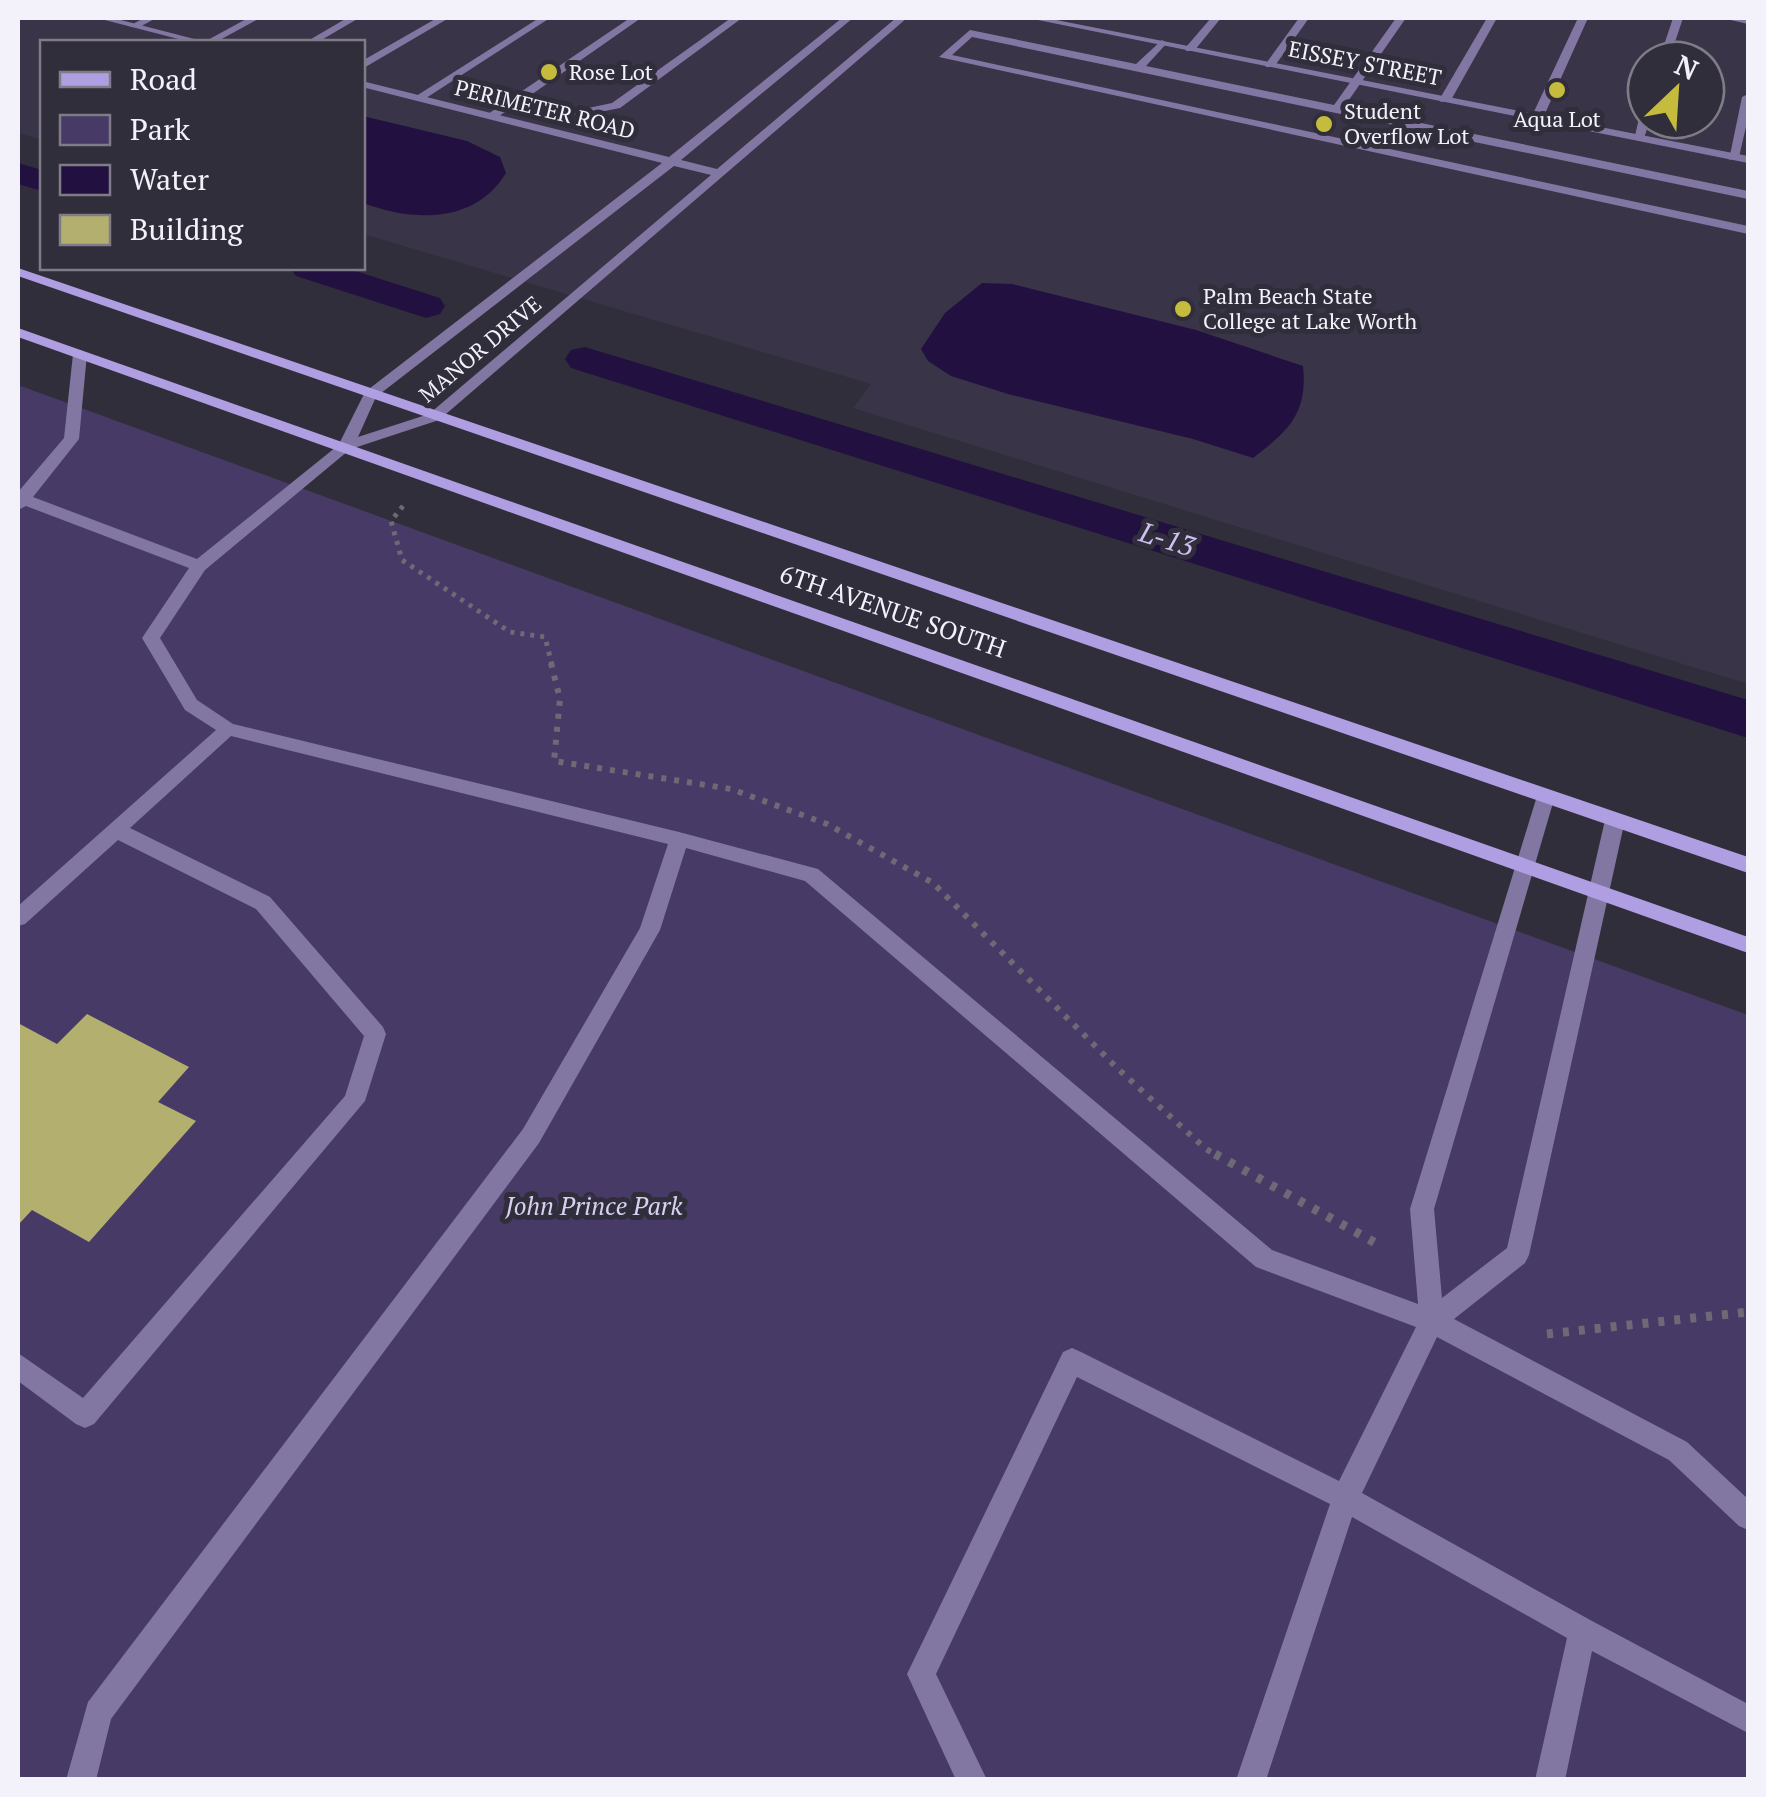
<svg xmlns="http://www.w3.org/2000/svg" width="1766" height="1797" viewBox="0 0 1766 1797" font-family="'PT Serif',serif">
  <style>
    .built { fill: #393447; fill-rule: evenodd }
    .green { fill: #473a66 }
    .water { fill: #221140 }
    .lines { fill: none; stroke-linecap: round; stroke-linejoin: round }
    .canal { fill: #221140; fill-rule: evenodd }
    .building { fill: #b3af6e }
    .path-far2 { stroke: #6d6a76; stroke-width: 5; stroke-dasharray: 4 6; stroke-linecap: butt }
    .path-far1 { stroke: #6d6a76; stroke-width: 6; stroke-dasharray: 5 8; stroke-linecap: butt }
    .path { stroke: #6d6a76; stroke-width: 9; stroke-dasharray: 6 10; stroke-linecap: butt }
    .lane { fill: #8277a2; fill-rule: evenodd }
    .street { fill: #8277a2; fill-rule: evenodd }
    .secondary { fill: #b09ee2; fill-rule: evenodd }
    .poi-dot { fill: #c5bc3d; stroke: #312e3b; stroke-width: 4 }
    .labels { text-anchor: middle; stroke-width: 10; stroke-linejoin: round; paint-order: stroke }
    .far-street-label { font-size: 22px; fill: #f3f1fa; stroke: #312e3b }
    .far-poi-label { font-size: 22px; fill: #f3f1fa; stroke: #312e3b; text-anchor: start }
    .street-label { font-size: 25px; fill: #f3f1fa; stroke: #312e3b }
    .park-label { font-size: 25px; font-style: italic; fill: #d8d0f2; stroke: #312e3b }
    .water-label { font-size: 28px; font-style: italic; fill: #cdc1f2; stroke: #312e3b }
  </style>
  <rect width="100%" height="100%" fill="#312e3b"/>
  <!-- built -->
  <path class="built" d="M 18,18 L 1748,18 L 1748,684 L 853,408 L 871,384 L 363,234 L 362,42 L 42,42 L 42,140 L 18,133 ZM 1646,60 L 1706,60 L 1706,120 L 1646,120 Z"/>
  <!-- green -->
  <path class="green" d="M 18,385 L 1748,1015 L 1748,1779 L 18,1779 Z"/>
  <!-- water -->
  <path class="water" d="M 363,116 L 467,141 L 500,157 L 506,173 C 475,224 414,222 363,203 Z
    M 982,283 L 1012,284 L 1196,330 L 1303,366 C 1308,414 1288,431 1253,458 L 1193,439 L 1008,394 L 951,376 L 928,361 L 921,349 L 945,313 Z"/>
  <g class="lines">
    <!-- canal -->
    <path class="canal" d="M 18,163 L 42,170 L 42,191 L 18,184 Z
      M 290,268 L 346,268 L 440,298 L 445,306 L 440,314 L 426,318 L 296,276 Z
      M 585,347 L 1748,700 L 1748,738 L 571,368 L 565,359 L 571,350 Z"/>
  </g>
  <!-- building -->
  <path class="building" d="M 87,1014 L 189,1067 L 158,1102 L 196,1121 L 89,1242 L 32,1210 L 18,1225 L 18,1023 L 57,1044 Z"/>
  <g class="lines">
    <!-- path-far2 -->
    <path class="path-far2" d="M 403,506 L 391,521 L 402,560 L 510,632 L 545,637 L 552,665"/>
    <!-- path-far1 -->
    <path class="path-far1" d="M 551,663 L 560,699 L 554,761 L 731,789 L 827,824 L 933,883 L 1116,1067 L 1206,1149 L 1220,1157"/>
    <!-- path -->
    <path class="path" d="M 1215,1154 L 1381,1246
      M 1547,1334 L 1748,1312"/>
    <!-- lane -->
    <path class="lane" d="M 144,18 L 156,18 L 138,28 L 129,26 Z
      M 248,18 L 260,18 L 216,42 L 204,42 Z
      M 347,18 L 359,18 L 318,42 L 306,42 Z
      M 437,18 L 449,18 L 362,69 L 362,61 Z
      M 539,18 L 550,18 L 423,100 L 413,98 Z
      M 630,18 L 641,18 L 528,97 L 579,110 L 612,103 L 731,18 L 742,18 L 620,108 L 579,116 L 520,102 L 496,118 L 488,118 L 488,114 Z
      M 1211,18 L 1221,18 L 1194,51 L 1186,51 L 1186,47 Z
      M 1299,18 L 1309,18 L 1274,67 L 1266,67 L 1265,65 Z
      M 1396,18 L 1406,18 L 1344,107 L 1748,191 L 1748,199 L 972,37 L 952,55 L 1748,226 L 1748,234 L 939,57 L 970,30 L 1136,64 L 1162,40 L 1167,43 L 1146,66 L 1334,105 Z
      M 1487,18 L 1497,18 L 1451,100 L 1441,102 L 1439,100 Z
      M 1578,18 L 1588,18 L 1543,118 L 1533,120 L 1531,118 Z
      M 1673,18 L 1683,18 L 1669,60 L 1659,60 Z
      M 1722,18 L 1748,18 L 1748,24 Z
      M 1748,94 L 1748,118 L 1739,157 L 1729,160 L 1742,97 Z
      M 1646,111 L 1646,120 L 1650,120 L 1644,138 L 1634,140 L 1640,114 Z
      M 80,350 L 87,354 L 79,439 L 33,497 L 197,559 L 341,443 L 346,441 L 354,446 L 205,570 L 160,638 L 197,700 L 233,724 L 679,832 L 818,869 L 1272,1250 L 1418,1304 L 1410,1209 L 1537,796 L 1546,789 L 1555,796 L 1434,1209 L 1442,1298 L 1507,1248 L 1605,820 L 1615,813 L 1622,815 L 1625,820 L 1529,1255 L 1525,1263 L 1454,1319 L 1687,1442 L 1748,1499 L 1748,1530 L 1739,1526 L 1669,1460 L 1437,1337 L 1362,1493 L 1592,1621 L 1748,1704 L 1748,1733 L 1592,1651 L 1565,1780 L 1535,1780 L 1567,1638 L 1352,1517 L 1266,1780 L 1236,1780 L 1330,1504 L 1077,1377 L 936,1674 L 987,1780 L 956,1780 L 907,1674 L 1063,1352 L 1072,1348 L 1081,1352 L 1339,1481 L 1416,1327 L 1256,1267 L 805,881 L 686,848 L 660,930 L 539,1143 L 111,1719 L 96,1780 L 66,1780 L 88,1702 L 523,1129 L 640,928 L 668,844 L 231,736 L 130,828 L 270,897 L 383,1027 L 386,1034 L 365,1101 L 94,1424 L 85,1428 L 76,1424 L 18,1381 L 18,1353 L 83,1398 L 345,1096 L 364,1036 L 256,909 L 118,840 L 25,924 L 18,926 L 18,906 L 216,730 L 185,710 L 142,638 L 189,568 L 26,506 L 18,510 L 18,492 L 64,438 L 73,354 Z"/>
    <!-- street -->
    <path class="street" d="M 97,18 L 113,18 L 206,42 L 190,42 Z
      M 842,18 L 853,18 L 681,160 L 717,169 L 896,18 L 907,18 L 439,420 L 351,449 L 341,449 L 338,446 L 365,392 L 662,163 L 362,87 L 362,81 L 669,157 ZM 674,166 L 711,175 L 429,414 L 358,437 L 376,397 Z
      M 1028,18 L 1046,18 L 1748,156 L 1748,163 Z"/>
    <!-- secondary -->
    <path class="secondary" d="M 18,268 L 1748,857 L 1748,873 L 18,276 Z
      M 18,328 L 1748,937 L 1748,953 L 18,337 Z"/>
  </g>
  <!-- markers -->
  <g class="poi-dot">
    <circle cx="549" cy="72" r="10"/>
    <circle cx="1557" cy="90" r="10"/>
    <circle cx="1324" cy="124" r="10"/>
    <circle cx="1183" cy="309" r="10"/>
  </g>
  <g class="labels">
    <!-- far-street labels -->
    <g class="far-street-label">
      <text transform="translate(1365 63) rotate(11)" y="8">EISSEY STREET</text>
      <text transform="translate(545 109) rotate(14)" y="8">PERIMETER ROAD</text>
      <text transform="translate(480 349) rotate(-40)" y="8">MANOR DRIVE</text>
    </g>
    <!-- far-poi labels -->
    <g class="far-poi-label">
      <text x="569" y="80">Rose Lot</text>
      <text x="1344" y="119">Student<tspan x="1344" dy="25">Overflow Lot</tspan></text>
      <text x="1557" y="127" text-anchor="middle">Aqua Lot</text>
      <text x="1203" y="304">Palm Beach State<tspan x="1203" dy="25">College at Lake Worth</tspan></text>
    </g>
    <!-- street labels -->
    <g class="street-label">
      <text transform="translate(893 611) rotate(19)" y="9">6TH AVENUE SOUTH</text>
    </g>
    <!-- park labels -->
    <g class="park-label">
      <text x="594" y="1215">John Prince Park</text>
    </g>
    <!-- water labels -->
    <g class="water-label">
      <text transform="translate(1167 539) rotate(17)" y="10">L-13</text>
    </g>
  </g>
  <!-- border -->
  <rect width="1766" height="1797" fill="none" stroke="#f3f1fa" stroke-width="40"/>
  <!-- legend -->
  <rect x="40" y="40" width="325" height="230" fill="#312e3b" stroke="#7f7c87" stroke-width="2.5"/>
  <rect x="60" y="72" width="50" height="15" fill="#b09ee2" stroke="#7f7c87" stroke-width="2.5"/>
  <text x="130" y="90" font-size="30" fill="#f3f1fa">Road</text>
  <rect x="60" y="115" width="50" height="30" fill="#473a66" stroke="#7f7c87" stroke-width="2.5"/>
  <text x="130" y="140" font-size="30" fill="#f3f1fa">Park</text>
  <rect x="60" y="165" width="50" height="30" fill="#221140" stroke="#7f7c87" stroke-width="2.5"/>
  <text x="130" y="190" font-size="30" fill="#f3f1fa">Water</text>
  <rect x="60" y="215" width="50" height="30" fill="#b3af6e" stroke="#7f7c87" stroke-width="2.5"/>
  <text x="130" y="240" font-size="30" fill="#f3f1fa">Building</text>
  <!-- north arrow -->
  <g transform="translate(1676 90) rotate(25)"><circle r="48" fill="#312e3b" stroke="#7f7c87" stroke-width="2.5"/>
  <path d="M0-8L18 38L0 25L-18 38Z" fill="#c5bc3d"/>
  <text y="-15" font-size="28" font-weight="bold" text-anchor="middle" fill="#f3f1fa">N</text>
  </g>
</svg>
